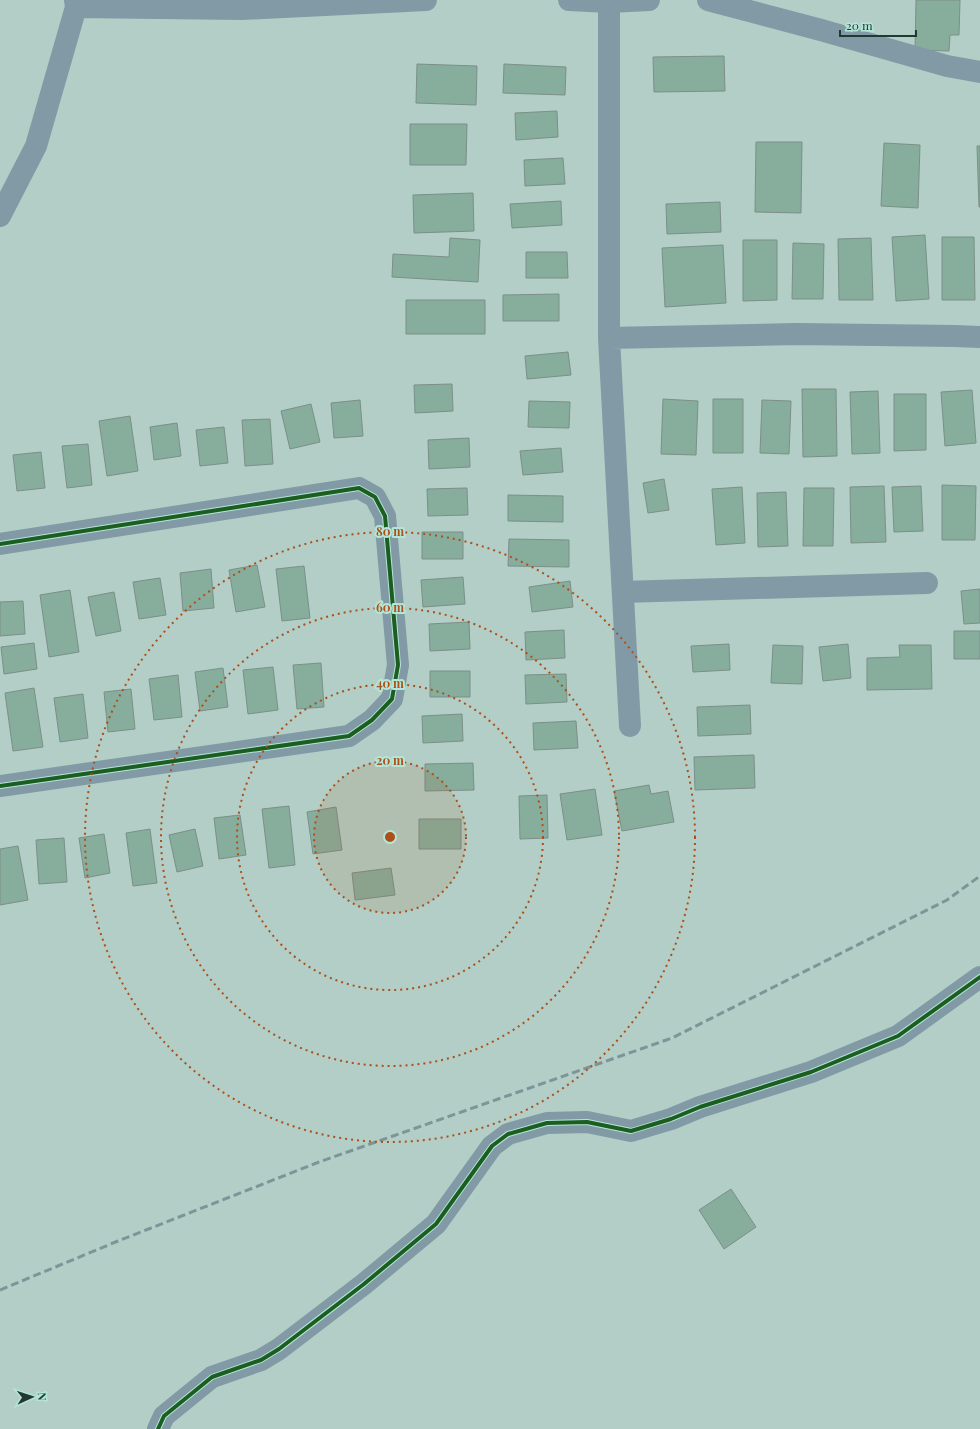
<svg xmlns="http://www.w3.org/2000/svg" width="980" height="1429" viewBox="0 0 980 1429" font-family="'Playfair Display',serif">
  <style>
    .building { fill: #87ad9d; stroke: #7c8f88 }
    .lines { fill: none; stroke-linecap: round; stroke-linejoin: round }
    .minor { stroke: #819aa6; stroke-width: 22 }
    .rail { stroke: #7f9498; stroke-width: 3; stroke-dasharray: 8 4; stroke-linecap: butt }
    .cycleway-casing { stroke: #b4e6d8; stroke-width: 6 }
    .cycleway { stroke: #1b5e20; stroke-width: 4 }
    .ring { fill: none; stroke: #ad4f18; stroke-width: 2; stroke-dasharray: 2 4 }
    .centre { fill: #ad4f18; stroke: #b4e6d8; stroke-width: 2 }
    .ring-label { font-size: 12px; text-anchor: middle; font-weight: bold; fill: #ad4f18; stroke: #b4e6d8; stroke-width: 4; stroke-linejoin: round; paint-order: stroke }
  </style>
  <rect width="100%" height="100%" fill="#b2cec6"/>
  <!-- building -->
  <path class="building" d="M 916,0 L 960,0 L 959,35 L 950,35 L 949,51 L 915,50 Z
    M 724,56 L 725,91 L 654,92 L 653,57 Z
    M 417,64 L 477,66 L 476,105 L 416,103 Z
    M 504,64 L 566,67 L 565,95 L 503,93 Z
    M 557,111 L 558,137 L 516,140 L 515,113 Z
    M 410,124 L 467,124 L 466,165 L 410,165 Z
    M 756,142 L 802,142 L 801,213 L 755,212 Z
    M 884,143 L 920,145 L 918,208 L 881,206 Z
    M 977,146 L 980,146 L 980,207 L 979,207 Z
    M 563,158 L 565,184 L 525,186 L 524,160 Z
    M 473,193 L 474,231 L 414,233 L 413,195 Z
    M 561,201 L 562,225 L 512,228 L 510,204 Z
    M 720,202 L 721,232 L 667,234 L 666,204 Z
    M 925,235 L 929,299 L 896,301 L 892,237 Z
    M 942,237 L 974,237 L 975,300 L 942,300 Z
    M 450,238 L 480,240 L 478,282 L 392,277 L 393,254 L 449,257 Z
    M 871,238 L 873,300 L 839,300 L 838,239 Z
    M 743,240 L 777,240 L 777,300 L 743,301 Z
    M 793,243 L 824,244 L 823,299 L 792,299 Z
    M 723,245 L 726,303 L 665,307 L 662,248 Z
    M 526,252 L 567,252 L 568,278 L 526,278 Z
    M 559,294 L 559,321 L 503,321 L 503,295 Z
    M 406,300 L 485,300 L 485,334 L 406,334 Z
    M 568,352 L 571,375 L 527,379 L 525,356 Z
    M 452,384 L 453,411 L 415,413 L 414,385 Z
    M 802,389 L 836,389 L 837,456 L 803,457 Z
    M 972,390 L 976,443 L 945,446 L 941,392 Z
    M 878,391 L 880,453 L 852,454 L 850,392 Z
    M 894,394 L 926,394 L 926,450 L 894,451 Z
    M 663,399 L 698,401 L 696,455 L 661,454 Z
    M 713,399 L 743,399 L 743,453 L 713,453 Z
    M 360,400 L 363,436 L 334,438 L 331,403 Z
    M 762,400 L 791,401 L 789,454 L 760,453 Z
    M 529,401 L 570,402 L 569,428 L 528,427 Z
    M 311,404 L 320,442 L 290,449 L 281,411 Z
    M 130,416 L 138,471 L 107,476 L 99,421 Z
    M 270,419 L 273,464 L 245,466 L 242,420 Z
    M 177,423 L 181,456 L 154,460 L 150,427 Z
    M 224,427 L 228,463 L 200,466 L 196,430 Z
    M 469,438 L 470,467 L 429,469 L 428,440 Z
    M 88,444 L 92,485 L 67,488 L 62,446 Z
    M 561,448 L 563,472 L 523,475 L 520,451 Z
    M 41,452 L 45,488 L 17,491 L 13,455 Z
    M 664,479 L 669,510 L 648,513 L 643,483 Z
    M 942,485 L 976,486 L 975,540 L 942,540 Z
    M 884,486 L 886,542 L 851,543 L 850,487 Z
    M 921,486 L 923,531 L 894,532 L 892,487 Z
    M 742,487 L 745,543 L 716,545 L 712,489 Z
    M 467,488 L 468,515 L 428,516 L 427,489 Z
    M 804,488 L 834,488 L 833,546 L 803,546 Z
    M 786,492 L 788,546 L 758,547 L 757,493 Z
    M 508,495 L 563,496 L 563,522 L 508,521 Z
    M 422,532 L 463,532 L 463,559 L 422,559 Z
    M 509,539 L 569,540 L 569,567 L 508,566 Z
    M 257,565 L 265,607 L 236,612 L 229,570 Z
    M 304,566 L 310,618 L 282,621 L 276,569 Z
    M 211,569 L 214,608 L 183,611 L 180,573 Z
    M 463,577 L 465,604 L 423,607 L 421,580 Z
    M 160,578 L 166,615 L 139,619 L 133,582 Z
    M 570,581 L 573,607 L 532,612 L 529,587 Z
    M 980,589 L 980,623 L 964,624 L 961,591 Z
    M 70,590 L 79,652 L 49,657 L 40,595 Z
    M 114,592 L 121,631 L 96,636 L 88,597 Z
    M 23,601 L 25,634 L 0,636 L 0,602 Z
    M 469,622 L 470,649 L 430,651 L 429,624 Z
    M 564,630 L 565,658 L 526,660 L 525,632 Z
    M 954,631 L 980,631 L 980,659 L 954,659 Z
    M 34,643 L 37,669 L 4,674 L 1,647 Z
    M 729,644 L 730,670 L 693,672 L 691,646 Z
    M 848,644 L 851,678 L 823,681 L 819,647 Z
    M 773,645 L 803,646 L 802,684 L 771,683 Z
    M 899,645 L 931,645 L 932,689 L 867,690 L 867,658 L 900,657 Z
    M 321,663 L 324,707 L 297,709 L 293,665 Z
    M 273,667 L 278,710 L 248,714 L 243,670 Z
    M 223,668 L 228,707 L 200,711 L 195,672 Z
    M 430,671 L 470,671 L 470,697 L 430,697 Z
    M 566,674 L 567,702 L 526,704 L 525,675 Z
    M 178,675 L 182,717 L 154,720 L 149,679 Z
    M 34,688 L 43,747 L 13,751 L 5,693 Z
    M 131,689 L 135,729 L 108,732 L 104,692 Z
    M 83,694 L 88,738 L 60,742 L 54,698 Z
    M 750,705 L 751,734 L 698,736 L 697,707 Z
    M 462,714 L 463,741 L 423,743 L 422,716 Z
    M 576,721 L 578,748 L 534,750 L 533,723 Z
    M 754,755 L 755,788 L 695,790 L 694,757 Z
    M 473,763 L 474,790 L 425,791 L 425,764 Z
    M 649,785 L 651,794 L 668,791 L 674,822 L 622,831 L 614,791 Z
    M 595,789 L 602,835 L 567,840 L 560,794 Z
    M 547,795 L 548,838 L 520,839 L 519,796 Z
    M 289,806 L 295,865 L 269,868 L 262,809 Z
    M 336,807 L 342,850 L 313,854 L 307,812 Z
    M 240,815 L 246,855 L 219,859 L 214,818 Z
    M 419,819 L 461,819 L 461,849 L 419,849 Z
    M 150,829 L 157,883 L 133,886 L 126,833 Z
    M 195,829 L 203,866 L 177,872 L 169,835 Z
    M 104,834 L 110,873 L 85,878 L 79,838 Z
    M 64,838 L 67,882 L 39,884 L 36,840 Z
    M 18,846 L 28,900 L 0,905 L 0,849 Z
    M 391,868 L 395,895 L 355,900 L 352,873 Z
    M 731,1189 L 756,1227 L 724,1249 L 699,1210 Z"/>
  <g class="lines">
    <!-- minor -->
    <path class="minor" d="M 569,0 L 609,2 L 649,0
      M 708,0 L 821,30 L 947,66 L 980,72
      M 609,2 L 609,338 L 630,726
      M 76,7 L 242,9 L 426,0
      M 0,216 L 36,146 L 76,7 L 75,0
      M 609,338 L 797,334 L 955,336 L 980,337
      M 0,544 L 359,488 L 375,497 L 385,516 L 398,665 L 392,699 L 372,720 L 349,736 L 0,786
      M 623,592 L 927,583
      M 158,1429 L 164,1416 L 212,1377 L 261,1360 L 279,1349 L 364,1284 L 436,1224 L 492,1146 L 508,1134 L 547,1123 L 587,1122 L 631,1131 L 671,1119 L 700,1107 L 811,1072 L 898,1036 L 980,977"/>
    <!-- rail -->
    <path class="rail" d="M 0,1290 L 118,1241 L 319,1162 L 672,1038 L 947,900 L 980,876"/>
    <!-- cycleway casing -->
    <g class="cycleway-casing">
      <path id="cycleway" d="M 0,544 L 359,488 L 375,497 L 385,516 L 398,665 L 392,699 L 372,720 L 349,736 L 0,786
        M 158,1429 L 164,1416 L 212,1377 L 261,1360 L 279,1349 L 364,1284 L 436,1224 L 492,1146 L 508,1134 L 547,1123 L 587,1122 L 631,1131 L 671,1119 L 700,1107 L 811,1072 L 898,1036 L 980,977"/>
    </g>
    <!-- cycleway -->
    <use href="#cycleway" class="cycleway"/>
  </g>
  <!-- distance rings -->
  <circle cx="390" cy="837" r="76" fill="#ad4f18" fill-opacity=".12"/>
  <g class="ring">
    <circle cx="390" cy="837" r="76"/>
    <circle cx="390" cy="837" r="153"/>
    <circle cx="390" cy="837" r="229"/>
    <circle cx="390" cy="837" r="305"/>
  </g>
  <circle cx="390" cy="837" r="6" class="centre"/>
  <g class="ring-label">
    <text x="390" y="536">80 m</text>
    <text x="390" y="612">60 m</text>
    <text x="390" y="688">40 m</text>
    <text x="390" y="765">20 m</text>
  </g>
  <!-- north arrow -->
  <g transform="translate(32 1397) rotate(87)" stroke="#b4e6d8" stroke-width="3" paint-order="stroke">
  <path d="M0-3L7 15L0 10L-7 15Z" fill="#243833"/>
  <text y="-6" font-size="11" font-weight="bold" text-anchor="middle" fill="#243833">N</text>
  </g>
  <!-- scale -->
  <path d="M840 30v6h76v-6" fill="none" stroke="#243833" stroke-width="2"/>
  <text x="846" y="30" font-size="12" fill="#243833" stroke="#b4e6d8" stroke-width="3" paint-order="stroke">20 m</text>
</svg>
